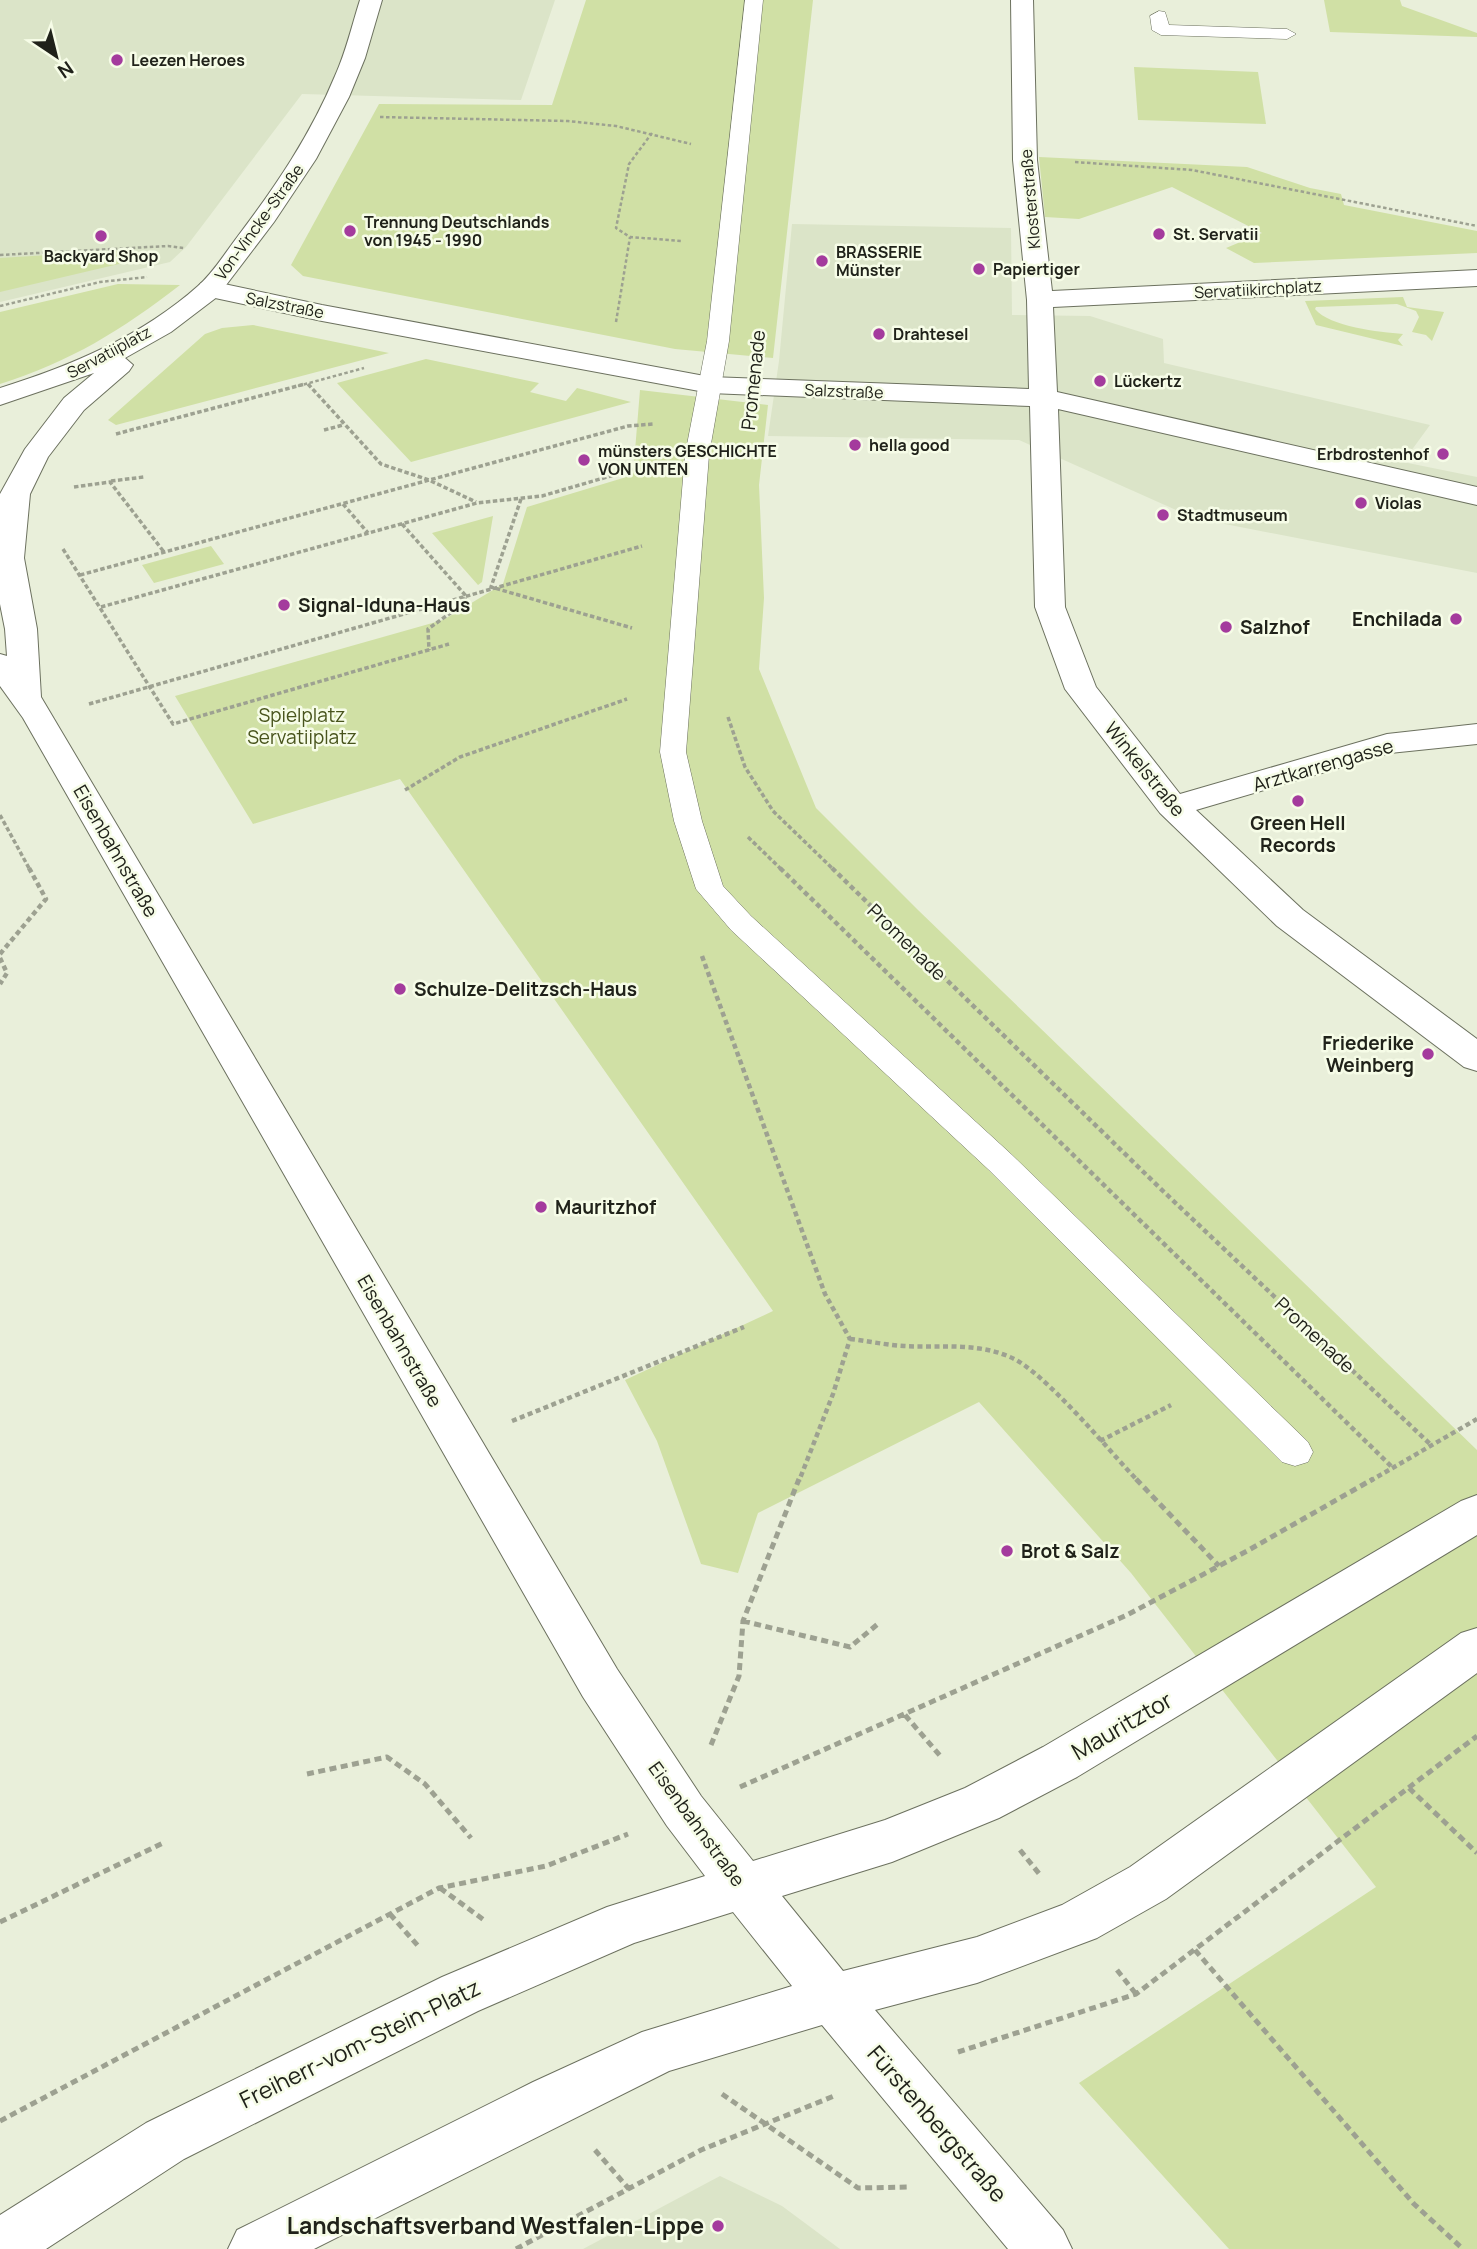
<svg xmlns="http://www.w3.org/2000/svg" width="1477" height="2249" viewBox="0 0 1477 2249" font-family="Manrope,sans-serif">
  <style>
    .built { fill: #dbe4c8 }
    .green { fill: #d0e0a5 }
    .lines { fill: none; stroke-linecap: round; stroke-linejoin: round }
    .lane-casing { stroke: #6c715f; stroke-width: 1 }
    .street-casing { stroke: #6c715f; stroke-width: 2 }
    .secondary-casing { stroke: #6c715f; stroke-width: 2 }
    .path-far3 { stroke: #9da191; stroke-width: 2.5; stroke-dasharray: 3.5 2.5; stroke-linecap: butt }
    .path-far2 { stroke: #9da191; stroke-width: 3.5; stroke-dasharray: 4.5 2.5; stroke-linecap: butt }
    .path-far1 { stroke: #9da191; stroke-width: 4.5; stroke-dasharray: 5 3.5; stroke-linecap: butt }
    .path { stroke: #9da191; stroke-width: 5; stroke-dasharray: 7 4.5; stroke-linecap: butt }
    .lane { fill: #fff; fill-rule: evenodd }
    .street { fill: #fff; fill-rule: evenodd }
    .secondary { fill: #fff; fill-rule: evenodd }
    .poi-dot { fill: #a43b9d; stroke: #f6fce7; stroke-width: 2.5 }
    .labels { text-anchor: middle; stroke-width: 5; stroke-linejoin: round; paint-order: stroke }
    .far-poi-label { font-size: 16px; font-weight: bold; fill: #20221a; stroke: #f6fce7; text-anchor: start }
    .far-street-label { font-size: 16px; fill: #20221a; stroke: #f6fce7 }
    .street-label { font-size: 19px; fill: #20221a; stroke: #f6fce7 }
    .poi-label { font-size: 19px; font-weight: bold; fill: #20221a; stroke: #f6fce7; text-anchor: start }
    .park-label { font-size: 19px; fill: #48541c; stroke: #f6fce7 }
    .near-street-label { font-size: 23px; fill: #20221a; stroke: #f6fce7 }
    .near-poi-label { font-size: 23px; font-weight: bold; fill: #20221a; stroke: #f6fce7; text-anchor: end }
  </style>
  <rect width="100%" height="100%" fill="#e9efda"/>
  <!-- built -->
  <path class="built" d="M 0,0 L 555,0 L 521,100 L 302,94 L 186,247 L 170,262 L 0,302 Z
    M 792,224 L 1011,228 L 1012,315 L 1090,316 L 1163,339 L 1164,363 L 1430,425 L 1403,462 L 1477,477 L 1477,573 L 1194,518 L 1019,440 L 768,436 L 779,361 Z
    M 720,2176 L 782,2206 L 840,2249 L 583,2249 Z"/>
  <!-- green -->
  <path class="green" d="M 586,0 L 813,0 L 773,358 L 675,349 L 303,276 L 291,265 L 379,104 L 552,105 Z
    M 1324,0 L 1400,0 L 1402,6 L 1477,33 L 1477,37 L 1330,32 Z
    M 1134,67 L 1258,72 L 1266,124 L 1138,120 Z
    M 1039,157 L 1247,167 L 1310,188 L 1341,194 L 1344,205 L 1477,231 L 1477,253 L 1254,263 L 1226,248 L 1262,233 L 1172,187 L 1079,219 L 1045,217 Z
    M 131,250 L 140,259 L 0,292 L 0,258 Z
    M 118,284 L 180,285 C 122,330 70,362 0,384 L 0,312 Z
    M 1403,297 L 1407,307 L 1444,312 L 1432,341 L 1426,335 L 1412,332 L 1419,317 L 1416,311 L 1397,304 L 1316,307 L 1315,309 C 1330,327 1379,332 1403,334 L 1398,340 L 1403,346 L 1316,325 L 1305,301 Z
    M 253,325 L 389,353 L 116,425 L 108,420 L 205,334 L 222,328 Z
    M 426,359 L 539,383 L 530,392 L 566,401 L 577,388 L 631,402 L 411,462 L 337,383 Z
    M 640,390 L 768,405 L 759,485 L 764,598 L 759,669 L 816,808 L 918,910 L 1477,1450 L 1477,2249 L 1229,2249 L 1079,2083 L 1376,1887 L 1131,1573 L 979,1402 L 758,1513 L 738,1573 L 701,1564 L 657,1441 L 625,1380 L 773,1311 L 400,779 L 253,824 L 175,696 L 443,620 L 503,584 L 527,507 L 633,475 Z
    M 493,516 L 482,582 L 478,585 L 432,533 Z
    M 211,546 L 224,564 L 154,583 L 142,565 Z"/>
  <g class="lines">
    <!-- lane casing -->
    <g class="lane-casing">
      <path id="lane" d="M 745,0 L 763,0 L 729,341 L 709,455 L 686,752 L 702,821 L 723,886 L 751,916 L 1011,1154 L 1308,1442 L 1313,1452 L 1308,1462 L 1295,1466 L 1282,1462 L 989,1170 L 731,930 L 696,889 L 674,821 L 660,752 L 685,455 L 707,341 Z
        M 1159,11 L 1165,12 L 1169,25 L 1287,29 L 1296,34 L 1287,39 L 1161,35 L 1152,30 L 1150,16 Z"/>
    </g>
    <!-- street casing -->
    <g class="street-casing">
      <path id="street" d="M 1011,0 L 1033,0 L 1037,160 L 1052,291 L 1477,270 L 1477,286 L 1053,307 L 1057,392 L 1477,487 L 1477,505 L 1058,409 L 1065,607 L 1096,687 L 1180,794 L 1387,734 L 1477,724 L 1477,744 L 1390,753 L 1196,810 L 1303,910 L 1477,1039 L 1477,1071 L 1464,1067 L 1277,926 L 1160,813 L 1065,689 L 1035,607 L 1030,406 L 710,393 L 322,321 L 201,295 L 197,289 L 201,283 L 210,281 L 322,305 L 710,377 L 1029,389 L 1027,300 L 1013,160 Z"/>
    </g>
    <!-- secondary casing -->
    <g class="secondary-casing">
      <path id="secondary" d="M 360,0 L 382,0 L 365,58 L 349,97 L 316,159 L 274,222 L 217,297 L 171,332 L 125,358 L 133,365 L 129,371 L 84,410 L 48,457 L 30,494 L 24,558 L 37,629 L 41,697 L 617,1669 L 701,1796 L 753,1861 L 885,1820 L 965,1788 L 1043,1747 L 1461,1501 L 1477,1495 L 1477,1535 L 1077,1777 L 999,1818 L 892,1862 L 782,1896 L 843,1971 L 977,1937 L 1062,1905 L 1130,1867 L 1461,1633 L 1477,1628 L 1477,1673 L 1166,1899 L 1097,1938 L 977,1983 L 875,2010 L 1063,2230 L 1072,2249 L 1008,2249 L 822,2025 L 669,2071 L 314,2249 L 228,2249 L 237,2230 L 533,2082 L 642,2032 L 792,1986 L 733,1912 L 634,1943 L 478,2011 L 184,2159 L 46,2249 L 0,2249 L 0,2215 L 146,2123 L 442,1977 L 607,1907 L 705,1876 L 667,1826 L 583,1697 L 23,718 L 0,686 L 0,654 L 7,656 L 5,629 L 0,604 L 0,494 L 25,449 L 64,398 L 94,373 L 0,405 L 0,388 C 71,366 142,336 198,286 C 214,272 225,253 238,236 C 276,186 311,134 335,76 C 346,52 352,25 360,0 Z"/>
    </g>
    <!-- path-far3 -->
    <path class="path-far3" d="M 380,117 L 568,121 L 616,126 L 691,144
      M 652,133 L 629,164 L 616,228 L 630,237 L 682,241
      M 1075,162 L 1192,170 L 1477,226
      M 0,255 L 168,246 L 184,248
      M 0,306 L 100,282 L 147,277
      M 616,322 L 630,237
      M 298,386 L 364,368"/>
    <!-- path-far2 -->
    <path class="path-far2" d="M 308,384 L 381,464 L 429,480 L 476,502
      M 324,430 L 343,425
      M 116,434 L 305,384
      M 111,481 L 144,477
      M 74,487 L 110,482 L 164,552
      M 521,499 L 491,587 L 632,628
      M 343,504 L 368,533
      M 402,524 L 466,596 L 463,604 L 428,629 L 429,650
      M 63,549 L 173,724 L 449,644
      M 80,575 L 628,426 L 653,424
      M 101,607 L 477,503 L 542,496 L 648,465
      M 89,704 L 642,546
      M 728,717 L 745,767 L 773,811 L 834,870
      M 405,790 L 460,757 L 627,699
      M 0,815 L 30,870
      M 748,837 L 782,870"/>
    <!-- path-far1 -->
    <path class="path-far1" d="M 780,868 L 1392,1467
      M 832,868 L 1164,1192 L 1430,1444
      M 0,954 L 46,899 L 29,868
      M 702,956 L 825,1294 L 850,1339 L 833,1394 L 799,1481
      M 0,958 L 7,973 L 0,984
      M 850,1339 C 868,1341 886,1345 904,1346 C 939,1348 976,1342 1010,1357 C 1043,1370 1110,1452 1138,1481
      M 512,1421 L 744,1327
      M 1100,1441 L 1171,1405
      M 1370,1481 L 1477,1419"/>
    <!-- path -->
    <path class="path" d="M 1136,1479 L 1219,1566
      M 743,1621 L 850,1647 L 879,1623
      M 905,1715 L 942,1758
      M 711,1745 L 739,1676 L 743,1621 L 799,1479
      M 307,1774 L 387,1757 L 425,1784 L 471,1838
      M 740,1787 L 1127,1615 L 1247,1551 L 1373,1479
      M 1409,1788 L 1477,1853
      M 1020,1850 L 1041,1876
      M 440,1888 L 484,1920
      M 390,1914 L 419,1947
      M 0,1922 L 165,1842
      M 1195,1950 L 1414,2204 L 1463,2249
      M 1117,1970 L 1136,1994
      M 958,2052 L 1136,1994 L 1477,1736
      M 722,2094 L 858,2188 L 909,2187
      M 0,2121 L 439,1888 L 546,1866 L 628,1834
      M 595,2150 L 629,2189
      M 516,2249 L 701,2150 L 834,2096"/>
    <!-- lane -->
    <use href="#lane" class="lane"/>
    <!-- street -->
    <use href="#street" class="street"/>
    <!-- secondary -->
    <use href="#secondary" class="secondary"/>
  </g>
  <!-- markers -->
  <g class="poi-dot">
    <circle cx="117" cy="60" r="7"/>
    <circle cx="350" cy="231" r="7"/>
    <circle cx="1159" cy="234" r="7"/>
    <circle cx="101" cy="236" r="7"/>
    <circle cx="822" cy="261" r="7"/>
    <circle cx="979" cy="269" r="7"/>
    <circle cx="879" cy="334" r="7"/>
    <circle cx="1100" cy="381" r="7"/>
    <circle cx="855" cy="445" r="7"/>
    <circle cx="1443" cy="454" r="7"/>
    <circle cx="584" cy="460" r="7"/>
    <circle cx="1361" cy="503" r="7"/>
    <circle cx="1163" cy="515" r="7"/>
    <circle cx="284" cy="605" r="7"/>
    <circle cx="1456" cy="619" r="7"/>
    <circle cx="1226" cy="627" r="7"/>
    <circle cx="1298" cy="801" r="7"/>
    <circle cx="400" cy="989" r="7"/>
    <circle cx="1428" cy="1054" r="7"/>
    <circle cx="541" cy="1207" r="7"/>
    <circle cx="1007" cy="1551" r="7"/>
    <circle cx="718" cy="2226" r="7"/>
  </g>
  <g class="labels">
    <!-- far-poi labels -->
    <g class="far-poi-label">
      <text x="131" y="66">Leezen Heroes</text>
      <text x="364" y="228">Trennung Deutschlands<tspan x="364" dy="18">von 1945 - 1990</tspan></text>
      <text x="1173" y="240">St. Servatii</text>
      <text x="836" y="258">BRASSERIE<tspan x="836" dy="18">Münster</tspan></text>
      <text x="101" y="262" text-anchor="middle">Backyard Shop</text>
      <text x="993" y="275">Papiertiger</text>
      <text x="893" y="340">Drahtesel</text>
      <text x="1114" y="387">Lückertz</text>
      <text x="869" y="451">hella good</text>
      <text x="598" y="457">münsters GESCHICHTE<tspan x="598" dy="18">VON UNTEN</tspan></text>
      <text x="1429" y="460" text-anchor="end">Erbdrostenhof</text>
      <text x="1375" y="509">Violas</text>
      <text x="1177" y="521">Stadtmuseum</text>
    </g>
    <!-- far-street labels -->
    <g class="far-street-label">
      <text transform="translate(1030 199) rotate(-95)" y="6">Klosterstraße</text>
      <text transform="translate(259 222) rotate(-54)" y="6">Von-Vincke-Straße</text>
      <text transform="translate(1258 289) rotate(-3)" y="6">Servatiikirchplatz</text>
      <text transform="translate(285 305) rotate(11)" y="6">Salzstraße</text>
      <text transform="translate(109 352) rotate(-28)" y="6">Servatiiplatz</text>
      <text transform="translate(844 391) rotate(2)" y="6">Salzstraße</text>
    </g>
    <!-- street labels -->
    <g class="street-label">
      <text transform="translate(753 380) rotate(-84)" y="7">Promenade</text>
      <text transform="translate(1323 765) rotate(-16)" y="7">Arztkarrengasse</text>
      <text transform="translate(1145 769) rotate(51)" y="7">Winkelstraße</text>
      <text transform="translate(116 851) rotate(60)" y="7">Eisenbahnstraße</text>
      <text transform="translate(907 942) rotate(44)" y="7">Promenade</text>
      <text transform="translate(1315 1335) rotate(43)" y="7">Promenade</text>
      <text transform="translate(400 1341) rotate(60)" y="7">Eisenbahnstraße</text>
      <text transform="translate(697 1824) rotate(54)" y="7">Eisenbahnstraße</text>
    </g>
    <!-- poi labels -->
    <g class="poi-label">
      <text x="298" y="612">Signal-Iduna-Haus</text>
      <text x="1442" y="626" text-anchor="end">Enchilada</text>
      <text x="1240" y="634">Salzhof</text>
      <text x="1298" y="830" text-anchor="middle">Green Hell<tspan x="1298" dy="22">Records</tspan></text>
      <text x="414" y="996">Schulze-Delitzsch-Haus</text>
      <text x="1414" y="1050" text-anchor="end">Friederike<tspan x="1414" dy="22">Weinberg</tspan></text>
      <text x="555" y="1214">Mauritzhof</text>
      <text x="1021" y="1558">Brot &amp; Salz</text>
    </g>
    <!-- park labels -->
    <g class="park-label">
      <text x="302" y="722">Spielplatz<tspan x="302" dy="22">Servatiiplatz</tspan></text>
    </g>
    <!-- near-street labels -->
    <g class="near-street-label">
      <text transform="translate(1122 1726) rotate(-30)" y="8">Mauritztor</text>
      <text transform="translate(360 2044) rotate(-26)" y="8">Freiherr-vom-Stein-Platz</text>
      <text transform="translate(937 2124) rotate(49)" y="8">Fürstenbergstraße</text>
    </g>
    <!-- near-poi labels -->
    <g class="near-poi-label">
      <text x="704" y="2234">Landschaftsverband Westfalen-Lippe</text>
    </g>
  </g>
  <!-- north arrow -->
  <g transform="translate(56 56) rotate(145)" stroke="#f6fce7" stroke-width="5" paint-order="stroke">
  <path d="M0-5L12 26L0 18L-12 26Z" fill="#20221a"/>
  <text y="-10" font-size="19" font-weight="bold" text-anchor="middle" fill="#20221a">N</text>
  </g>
</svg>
